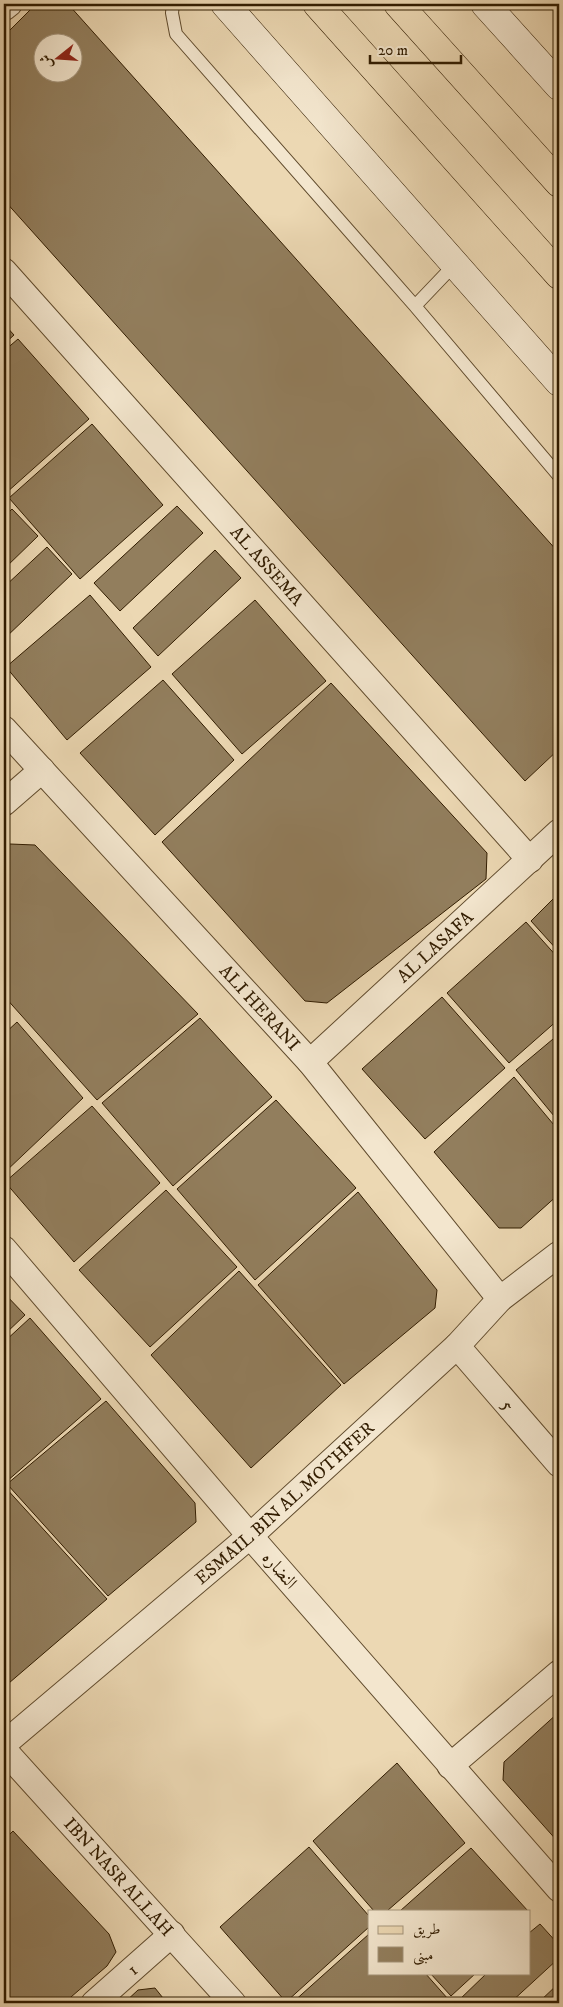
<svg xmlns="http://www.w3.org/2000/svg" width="563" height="2007" viewBox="0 0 563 2007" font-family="'IM FELL DW Pica',Amiri,serif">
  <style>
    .building { fill: #927e5d; stroke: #311c00; fill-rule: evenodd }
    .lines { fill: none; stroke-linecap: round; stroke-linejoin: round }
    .lane-casing { stroke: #604b2d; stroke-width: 14 }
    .street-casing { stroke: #604b2d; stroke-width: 27 }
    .secondary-casing { stroke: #311c00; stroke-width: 29 }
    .primary-casing { stroke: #311c00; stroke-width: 29 }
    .lane { stroke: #f3e6ce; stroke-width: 12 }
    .street { stroke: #f3e6ce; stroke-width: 25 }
    .secondary { stroke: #f3e6ce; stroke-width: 28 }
    .primary { stroke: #ecd8b3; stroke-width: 28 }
    .labels { text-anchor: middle; stroke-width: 5; stroke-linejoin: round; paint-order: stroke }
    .street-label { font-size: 18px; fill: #311c00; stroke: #f3e6ce }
  </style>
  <rect width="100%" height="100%" fill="#ecd8b3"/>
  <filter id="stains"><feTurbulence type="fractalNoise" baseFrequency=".004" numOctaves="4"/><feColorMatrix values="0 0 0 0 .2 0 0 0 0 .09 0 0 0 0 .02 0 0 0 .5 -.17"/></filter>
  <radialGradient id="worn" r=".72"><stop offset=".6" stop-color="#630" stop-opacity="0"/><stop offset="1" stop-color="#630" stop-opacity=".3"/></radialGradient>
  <!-- building -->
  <path class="building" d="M 36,4 L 68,4 L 559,553 L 559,749 L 525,781 L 4,200 L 4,36 ZM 42,42 L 72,42 L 72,72 L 42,72 Z
    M 4,324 L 14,335 L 4,344 Z
    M 18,339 L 89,419 L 6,493 L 4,491 L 4,351 Z
    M 92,424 L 163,505 L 80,579 L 9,498 Z
    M 177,506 L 203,533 L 120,611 L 94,583 Z
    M 12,509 L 38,536 L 4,569 L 4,517 Z
    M 47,547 L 72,574 L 4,639 L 4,587 Z
    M 215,550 L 241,578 L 158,656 L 133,628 Z
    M 90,595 L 151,667 L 67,740 L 6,667 Z
    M 255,600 L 326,681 L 242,754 L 172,674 Z
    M 163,680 L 234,760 L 155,835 L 80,753 Z
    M 331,683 L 487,853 L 486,879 L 327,1003 L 305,1001 L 162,842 Z
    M 10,844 L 35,845 L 198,1014 L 97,1100 L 4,996 L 4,850 Z
    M 559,893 L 559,952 L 531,921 Z
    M 526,922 L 559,959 L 559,1019 L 509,1063 L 447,993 Z
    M 442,997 L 505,1068 L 425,1139 L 362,1069 Z
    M 200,1018 L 272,1097 L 173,1186 L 102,1103 Z
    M 17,1022 L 83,1098 L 4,1173 L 4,1034 Z
    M 559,1034 L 559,1122 L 516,1070 Z
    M 514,1077 L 559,1131 L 559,1194 L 521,1228 L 499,1228 L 434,1152 Z
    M 276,1100 L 356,1188 L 255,1280 L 177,1189 Z
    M 92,1106 L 160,1183 L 74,1262 L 5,1182 Z
    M 166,1190 L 237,1267 L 150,1347 L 79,1270 Z
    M 358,1192 L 437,1290 L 435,1308 L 344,1384 L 258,1285 Z
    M 239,1271 L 341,1385 L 251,1468 L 151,1355 Z
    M 4,1293 L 25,1315 L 4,1335 Z
    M 30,1318 L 101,1399 L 6,1482 L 4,1480 L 4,1342 Z
    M 106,1401 L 195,1503 L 196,1522 L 108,1596 L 7,1484 Z
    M 4,1486 L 107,1599 L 9,1683 L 4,1682 Z
    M 559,1712 L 559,1843 L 503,1780 L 504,1762 Z
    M 397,1763 L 465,1843 L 387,1911 L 374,1911 L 313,1841 Z
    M 13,1831 L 109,1934 L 116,1952 L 107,1966 L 64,2003 L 12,2003 L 4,1993 L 4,1840 Z
    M 309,1847 L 369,1916 L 369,1927 L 286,2002 L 220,1927 Z
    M 471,1848 L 528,1911 L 400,1911 Z
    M 540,1924 L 559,1945 L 559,1958 L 510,2003 L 458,2003 L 457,2002 L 487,1973 L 529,1973 L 529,1933 Z
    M 369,1934 L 369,1973 L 425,1973 L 448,1999 L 443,2003 L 292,2003 Z
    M 430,1973 L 476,1973 L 451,1996 Z
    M 559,1983 L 559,2003 L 538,2003 Z
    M 155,1988 L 167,2003 L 124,2003 L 138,1990 Z"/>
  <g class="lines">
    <!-- lane casing -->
    <g class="lane-casing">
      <path id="lane" d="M 173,4 L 172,13 L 176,34 L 415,306 L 559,476
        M 415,306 L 455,264"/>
    </g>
    <!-- street casing -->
    <g class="street-casing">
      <g id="street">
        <path d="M 4,8 L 9,4"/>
        <path id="s1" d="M 4,271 L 530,860"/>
        <path id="s2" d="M 4,729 L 310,1062 L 500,1299"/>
        <path d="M 4,803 L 42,770"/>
        <path id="s3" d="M 310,1062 L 559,832"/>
        <path d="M 4,1249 L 250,1536 L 559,1889"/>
        <path id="s4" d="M 457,1346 L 559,1464"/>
        <path id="s5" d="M 4,1744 L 250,1536 L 457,1346 L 500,1299 L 559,1254"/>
        <path id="s6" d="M 4,1750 L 233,2003"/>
        <path d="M 450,1766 L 559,1673"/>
        <path id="s7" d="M 94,2003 L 172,1934"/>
      </g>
    </g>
    <!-- secondary casing -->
    <g class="secondary-casing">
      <path id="secondary" d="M 225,4 L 559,382
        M 485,4 L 559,86"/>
    </g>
    <!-- primary casing -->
    <g class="primary-casing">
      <path id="primary" d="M 317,4 L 559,275
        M 398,4 L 559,183"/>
    </g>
    <!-- lane -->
    <use href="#lane" class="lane"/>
    <!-- street -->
    <use href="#street" class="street"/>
    <!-- secondary -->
    <use href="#secondary" class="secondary"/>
    <!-- primary -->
    <use href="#primary" class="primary"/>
  </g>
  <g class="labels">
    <!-- street labels -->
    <g class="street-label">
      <text dy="6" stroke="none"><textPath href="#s1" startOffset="395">AL ASSEMA</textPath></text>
      <text dy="6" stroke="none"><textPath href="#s3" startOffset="170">AL LASAFA</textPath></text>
      <text dy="6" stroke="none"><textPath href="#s2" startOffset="378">ALI HERANI</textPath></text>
      <text dy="6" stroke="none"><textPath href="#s4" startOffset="78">5</textPath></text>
      <text dy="6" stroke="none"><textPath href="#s5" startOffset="370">ESMAIL BIN AL MOTHFER</textPath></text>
      <text transform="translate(280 1570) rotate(49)" y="6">النضاره</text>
      <text dy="6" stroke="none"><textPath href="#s6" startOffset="171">IBN NASR ALLAH</textPath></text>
      <text dy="6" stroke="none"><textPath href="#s7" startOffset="51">1</textPath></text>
    </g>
  </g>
  <!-- margin -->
  <rect width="563" height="2007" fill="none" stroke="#ecd8b3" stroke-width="20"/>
  <rect x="5" y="5" width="553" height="1997" fill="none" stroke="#311c00" stroke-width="2.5"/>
  <rect x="10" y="10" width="543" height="1987" fill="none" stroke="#311c00"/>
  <!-- legend -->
  <rect x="368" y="1910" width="162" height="65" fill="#f3e6ce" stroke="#a5957c"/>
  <rect x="378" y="1926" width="25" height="8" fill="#ecd8b3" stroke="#a5957c"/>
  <text x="413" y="1934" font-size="15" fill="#311c00">طريق</text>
  <rect x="378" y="1947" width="25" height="15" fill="#927e5d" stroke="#a5957c"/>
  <text x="413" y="1960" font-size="15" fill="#311c00">مبنى</text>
  <!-- north arrow -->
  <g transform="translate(58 58) rotate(253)"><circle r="24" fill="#f3e6ce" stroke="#a5957c"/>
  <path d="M0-4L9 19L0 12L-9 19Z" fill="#8f2418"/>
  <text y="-8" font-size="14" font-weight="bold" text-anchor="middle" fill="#311c00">ش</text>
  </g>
  <!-- scale -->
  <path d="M370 55v8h91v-8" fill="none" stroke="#311c00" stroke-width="2.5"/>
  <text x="378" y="55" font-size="15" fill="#311c00" stroke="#f3e6ce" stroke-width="4" paint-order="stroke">20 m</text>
  <rect width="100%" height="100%" filter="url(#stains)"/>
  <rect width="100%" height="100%" fill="url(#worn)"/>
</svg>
